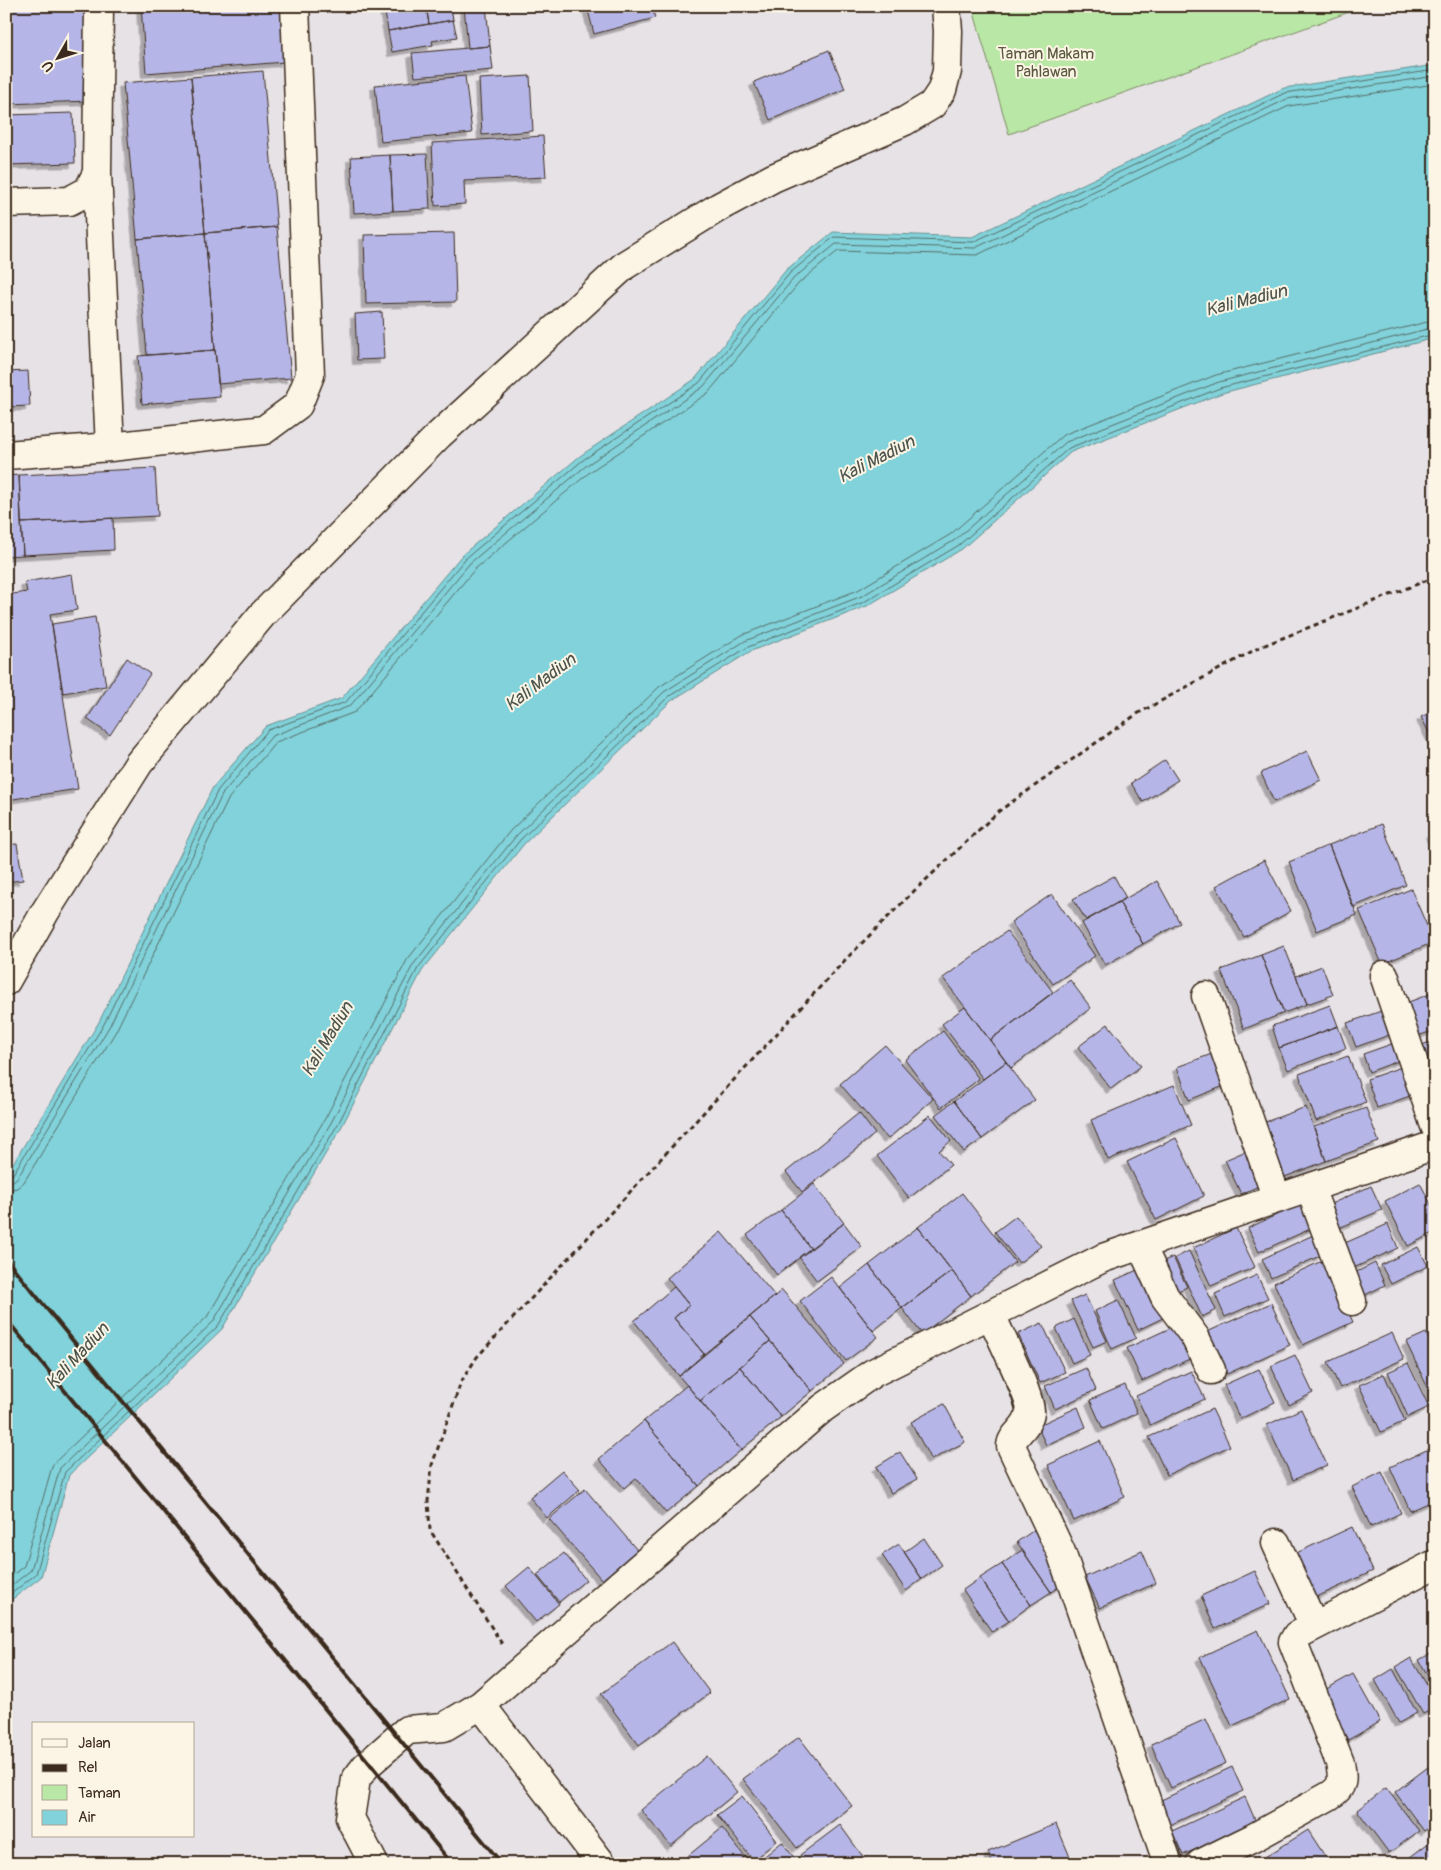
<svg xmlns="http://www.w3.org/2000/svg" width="1441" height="1870" viewBox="0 0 1441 1870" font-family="Pangolin,sans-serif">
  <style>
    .green { fill: #b9e7a5; stroke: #7a8862 }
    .water { fill: #81d2da; stroke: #658f8f }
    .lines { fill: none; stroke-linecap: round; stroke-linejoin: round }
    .shore { stroke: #576d69; stroke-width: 1 }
    .building { fill: #b5b6e7; stroke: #3b2a1e; filter: url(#shadow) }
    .street-casing { stroke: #3b2a1e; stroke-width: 31 }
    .path { stroke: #3b2a1e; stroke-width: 3; stroke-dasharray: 5 4; stroke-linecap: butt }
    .street { stroke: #fcf5e5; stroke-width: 28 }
    .rail { stroke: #3b2a1e; stroke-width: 4 }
    .labels { text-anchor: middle; stroke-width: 4; stroke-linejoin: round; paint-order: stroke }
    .park-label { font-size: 16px; fill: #5a5940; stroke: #fcf5e5 }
    .water-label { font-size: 18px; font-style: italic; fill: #4c544d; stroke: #fcf5e5 }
  </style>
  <defs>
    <filter id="shadow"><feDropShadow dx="-4.5" dy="4.5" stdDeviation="0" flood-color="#0004"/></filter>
  </defs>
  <rect width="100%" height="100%" fill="#e7e2e6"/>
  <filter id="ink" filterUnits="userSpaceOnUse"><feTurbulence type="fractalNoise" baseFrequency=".02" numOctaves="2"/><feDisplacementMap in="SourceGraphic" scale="10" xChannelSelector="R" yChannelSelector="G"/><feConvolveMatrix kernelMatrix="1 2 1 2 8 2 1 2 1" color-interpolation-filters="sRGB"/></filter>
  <g filter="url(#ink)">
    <!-- green -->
    <path class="green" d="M 972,6 L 1366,6 L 1009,134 Z"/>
    <!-- water -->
    <path class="water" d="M 1435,65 L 1435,338 L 1222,393 L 1071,452 L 962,549 L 867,606 L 751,651 L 671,701 L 524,844 L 422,971 L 342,1126 L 222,1329 L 69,1475 L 41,1577 L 6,1604 L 6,1175 L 99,1022 L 213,787 L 266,726 L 342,698 L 462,555 L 580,456 L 695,379 L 786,270 L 833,232 L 972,237 L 1284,88 Z"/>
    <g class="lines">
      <!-- shore -->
      <path class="shore" d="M 6,1176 L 13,1174 L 104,1024 L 218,790 L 268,730 L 346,702 L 465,559 L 583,460 L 699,383 L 790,273 L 834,237 L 973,242 L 1285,93 L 1435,70
        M 6,1183 L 13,1181 L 18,1177 L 109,1027 L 223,793 L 272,736 L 350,706 L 470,563 L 587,465 L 703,387 L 794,278 L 836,244 L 975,248 L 1287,99 L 1435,76
        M 6,1190 L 17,1188 L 24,1182 L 116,1031 L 229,798 L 276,742 L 355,712 L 475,569 L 591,471 L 708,393 L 799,283 L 838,251 L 977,255 L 1289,106 L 1435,84
        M 6,1580 L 24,1566 L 51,1470 L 54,1463 L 207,1317 L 326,1117 L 407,960 L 510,831 L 659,687 L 742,635 L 858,590 L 951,534 L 1063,435 L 1216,375 L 1435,320
        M 6,1590 L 31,1570 L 60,1468 L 213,1322 L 332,1121 L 413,965 L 516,836 L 664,692 L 745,641 L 862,596 L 955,540 L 1066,442 L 1219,382 L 1435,327
        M 6,1598 L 36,1574 L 65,1472 L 218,1326 L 338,1124 L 418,968 L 520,840 L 668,697 L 748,647 L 864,602 L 959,545 L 1069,448 L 1220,388 L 1435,334"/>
    </g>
    <!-- building -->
    <path class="building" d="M 6,6 L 86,6 L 90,101 L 6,104 Z
      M 141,6 L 280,6 L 285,62 L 146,73 Z
      M 384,6 L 426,6 L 429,24 L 388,31 Z
      M 426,6 L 451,6 L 453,20 L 429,24 Z
      M 464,6 L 486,6 L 490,46 L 468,48 Z
      M 587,6 L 652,6 L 655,18 L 594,34 Z
      M 453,20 L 457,37 L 432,41 L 433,45 L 392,52 L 388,31 Z
      M 490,46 L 493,70 L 415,77 L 412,53 Z
      M 829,50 L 845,89 L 770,120 L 754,82 Z
      M 263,71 L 277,227 L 205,233 L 191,77 Z
      M 465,76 L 472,133 L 381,142 L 375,85 Z
      M 530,76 L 533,131 L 482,135 L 479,79 Z
      M 191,77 L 205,233 L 137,239 L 123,83 Z
      M 73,113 L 75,163 L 6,165 L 6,115 Z
      M 543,136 L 546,177 L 464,181 L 465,204 L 435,206 L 432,143 Z
      M 427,154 L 430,209 L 393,211 L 390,155 Z
      M 390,155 L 393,211 L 354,213 L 351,157 Z
      M 277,227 L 291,378 L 218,384 L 205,233 Z
      M 205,233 L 215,350 L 147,355 L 137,239 Z
      M 454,233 L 456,302 L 366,304 L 364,235 Z
      M 382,312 L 384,359 L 357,360 L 355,314 Z
      M 215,350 L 220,397 L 142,404 L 138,356 Z
      M 28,371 L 30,406 L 6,407 L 6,372 Z
      M 155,468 L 158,516 L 21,523 L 19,475 Z
      M 19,475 L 23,555 L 6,556 L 6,476 Z
      M 113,518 L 114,550 L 23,555 L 21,523 Z
      M 72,574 L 77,610 L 50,614 L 78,789 L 7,800 L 6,595 L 27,592 L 25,582 Z
      M 95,617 L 106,686 L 63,693 L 52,624 Z
      M 127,658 L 150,674 L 110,735 L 87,719 Z
      M 1435,710 L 1435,744 L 1421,717 Z
      M 1307,751 L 1321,780 L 1274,802 L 1261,773 Z
      M 1165,760 L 1178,780 L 1143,802 L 1131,783 Z
      M 1382,824 L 1406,885 L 1353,907 L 1329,845 Z
      M 1435,832 L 1435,846 L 1430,833 Z
      M 17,844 L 23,880 L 6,882 L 6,845 Z
      M 1329,845 L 1357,915 L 1317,931 L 1289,862 Z
      M 1264,860 L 1291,911 L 1244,937 L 1216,886 Z
      M 1114,876 L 1126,898 L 1086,920 L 1073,899 Z
      M 1157,881 L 1180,923 L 1143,944 L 1119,902 Z
      M 1411,889 L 1434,942 L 1382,964 L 1359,910 Z
      M 1052,894 L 1095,956 L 1053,984 L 1011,922 Z
      M 1119,902 L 1143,944 L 1105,965 L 1082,923 Z
      M 1007,931 L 1053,992 L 990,1040 L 943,978 Z
      M 1284,946 L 1307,1004 L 1284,1013 L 1261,955 Z
      M 1261,955 L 1284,1013 L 1244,1029 L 1221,970 Z
      M 1322,966 L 1333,995 L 1307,1004 L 1296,976 Z
      M 1070,980 L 1091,1008 L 1011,1068 L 990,1040 Z
      M 1435,992 L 1435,1030 L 1418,1036 L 1406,1003 Z
      M 1330,1005 L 1338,1026 L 1279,1048 L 1272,1026 Z
      M 965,1007 L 1006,1062 L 983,1079 L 942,1024 Z
      M 1387,1009 L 1395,1033 L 1356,1047 L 1347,1023 Z
      M 1108,1024 L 1141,1066 L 1111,1089 L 1078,1047 Z
      M 1338,1026 L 1346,1048 L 1288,1070 L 1279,1048 Z
      M 943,1031 L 979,1079 L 941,1108 L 905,1060 Z
      M 1435,1040 L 1435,1094 L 1417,1047 Z
      M 1400,1041 L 1406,1058 L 1369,1072 L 1363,1054 Z
      M 885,1045 L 933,1099 L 888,1139 L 840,1084 Z
      M 1217,1052 L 1229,1084 L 1189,1100 L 1177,1067 Z
      M 1348,1056 L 1366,1102 L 1316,1121 L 1299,1074 Z
      M 1006,1062 L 1035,1100 L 982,1139 L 954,1101 Z
      M 1407,1065 L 1418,1093 L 1377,1108 L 1367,1079 Z
      M 1174,1085 L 1191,1125 L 1108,1160 L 1091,1120 Z
      M 954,1101 L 982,1139 L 964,1152 L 935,1115 Z
      M 1306,1107 L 1326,1161 L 1277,1180 L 1257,1125 Z
      M 1366,1108 L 1379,1142 L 1326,1161 L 1314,1127 Z
      M 859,1113 L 875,1134 L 802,1192 L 786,1172 Z
      M 930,1115 L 951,1141 L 939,1151 L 951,1165 L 909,1198 L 877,1156 Z
      M 1176,1138 L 1204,1196 L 1156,1220 L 1127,1162 Z
      M 1253,1148 L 1268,1182 L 1241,1194 L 1225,1160 Z
      M 1420,1183 L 1435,1212 L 1435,1232 L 1408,1246 L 1385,1201 Z
      M 814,1184 L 844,1223 L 811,1249 L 781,1210 Z
      M 1371,1186 L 1382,1210 L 1334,1230 L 1324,1207 Z
      M 962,1193 L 1015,1262 L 971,1296 L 918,1227 Z
      M 1307,1201 L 1317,1226 L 1259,1252 L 1248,1228 Z
      M 781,1210 L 811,1249 L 777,1275 L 747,1235 Z
      M 1016,1216 L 1041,1246 L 1019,1263 L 995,1232 Z
      M 844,1223 L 862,1247 L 817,1281 L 799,1257 Z
      M 1388,1224 L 1398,1248 L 1347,1271 L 1336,1247 Z
      M 918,1227 L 952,1271 L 902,1308 L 869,1265 Z
      M 1236,1228 L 1255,1267 L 1211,1286 L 1193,1248 Z
      M 721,1232 L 775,1296 L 704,1354 L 674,1318 L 689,1305 L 667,1278 Z
      M 1313,1235 L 1322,1255 L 1271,1278 L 1262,1259 Z
      M 1418,1247 L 1428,1266 L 1391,1284 L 1381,1265 Z
      M 1189,1251 L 1216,1310 L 1202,1317 L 1175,1258 Z
      M 1173,1257 L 1187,1287 L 1171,1294 L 1157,1264 Z
      M 1324,1260 L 1353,1322 L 1303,1345 L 1274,1283 Z
      M 1375,1263 L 1385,1285 L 1355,1300 L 1344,1278 Z
      M 869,1265 L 902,1308 L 873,1331 L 840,1288 Z
      M 1144,1267 L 1167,1316 L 1138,1330 L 1115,1280 Z
      M 952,1271 L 971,1296 L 922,1334 L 902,1308 Z
      M 1257,1275 L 1268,1298 L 1225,1317 L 1215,1294 Z
      M 831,1277 L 878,1337 L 846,1361 L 800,1301 Z
      M 674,1287 L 689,1305 L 674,1318 L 704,1354 L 679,1376 L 634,1321 Z
      M 782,1290 L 844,1364 L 812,1391 L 750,1317 Z
      M 1085,1295 L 1107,1341 L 1093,1347 L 1071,1301 Z
      M 1118,1300 L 1136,1338 L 1112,1349 L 1095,1311 Z
      M 1271,1303 L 1290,1345 L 1227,1374 L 1207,1332 Z
      M 750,1317 L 770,1341 L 700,1401 L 679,1376 Z
      M 1074,1319 L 1090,1355 L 1072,1363 L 1056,1328 Z
      M 1042,1323 L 1065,1372 L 1040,1383 L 1018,1334 Z
      M 1179,1324 L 1194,1357 L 1142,1381 L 1127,1348 Z
      M 1392,1333 L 1404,1359 L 1340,1388 L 1328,1362 Z
      M 1426,1333 L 1435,1352 L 1435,1403 L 1406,1342 Z
      M 770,1341 L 812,1391 L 781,1417 L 740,1367 Z
      M 1295,1355 L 1313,1393 L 1289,1405 L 1271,1366 Z
      M 1408,1363 L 1429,1407 L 1408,1417 L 1388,1372 Z
      M 740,1367 L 781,1417 L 741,1450 L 700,1401 Z
      M 1086,1368 L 1096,1390 L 1055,1409 L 1045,1386 Z
      M 1259,1369 L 1275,1402 L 1240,1419 L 1224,1385 Z
      M 1191,1371 L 1205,1399 L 1150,1425 L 1136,1396 Z
      M 1384,1374 L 1405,1421 L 1381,1432 L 1359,1385 Z
      M 687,1385 L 741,1450 L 699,1486 L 644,1421 Z
      M 1125,1385 L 1137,1413 L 1103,1429 L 1090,1400 Z
      M 944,1404 L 965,1442 L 931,1460 L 911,1422 Z
      M 1078,1407 L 1086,1427 L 1046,1445 L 1037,1426 Z
      M 1212,1409 L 1230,1446 L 1167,1475 L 1149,1437 Z
      M 1301,1409 L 1327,1465 L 1293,1480 L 1267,1425 Z
      M 644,1421 L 699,1486 L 666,1513 L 636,1478 L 624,1488 L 599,1459 Z
      M 1100,1441 L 1125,1497 L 1074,1521 L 1048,1465 Z
      M 1435,1446 L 1435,1500 L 1410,1511 L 1390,1467 Z
      M 900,1452 L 917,1479 L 891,1493 L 876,1467 Z
      M 562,1470 L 580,1490 L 547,1518 L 530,1497 Z
      M 1382,1472 L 1401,1513 L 1371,1527 L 1352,1487 Z
      M 585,1489 L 637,1550 L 602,1580 L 549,1519 Z
      M 1352,1527 L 1373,1571 L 1308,1601 L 1288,1557 Z
      M 1034,1530 L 1068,1581 L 1051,1592 L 1017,1542 Z
      M 924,1538 L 942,1565 L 922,1579 L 904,1552 Z
      M 899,1544 L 922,1579 L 906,1591 L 882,1555 Z
      M 1022,1550 L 1051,1592 L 1031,1605 L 1002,1564 Z
      M 1142,1551 L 1156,1583 L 1100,1608 L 1085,1577 Z
      M 564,1553 L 586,1580 L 559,1602 L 537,1575 Z
      M 1002,1564 L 1031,1605 L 1009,1621 L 980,1578 Z
      M 529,1567 L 559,1604 L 536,1622 L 506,1586 Z
      M 1255,1571 L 1270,1604 L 1215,1629 L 1201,1596 Z
      M 980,1578 L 1009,1621 L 992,1632 L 963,1590 Z
      M 1258,1630 L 1290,1699 L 1232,1726 L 1200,1657 Z
      M 672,1642 L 710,1693 L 639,1745 L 601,1694 Z
      M 1435,1651 L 1435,1688 L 1419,1660 Z
      M 1411,1658 L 1435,1699 L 1435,1708 L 1423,1714 L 1396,1667 Z
      M 1393,1669 L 1417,1713 L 1399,1723 L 1375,1680 Z
      M 1353,1674 L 1380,1722 L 1348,1740 L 1321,1692 Z
      M 1206,1719 L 1226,1763 L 1171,1788 L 1151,1744 Z
      M 799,1737 L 852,1806 L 797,1848 L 743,1779 Z
      M 707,1756 L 737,1792 L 671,1846 L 641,1810 Z
      M 1232,1767 L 1243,1791 L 1170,1825 L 1159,1801 Z
      M 1428,1767 L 1435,1776 L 1435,1823 L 1424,1831 L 1395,1792 Z
      M 1386,1788 L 1419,1831 L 1389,1853 L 1357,1810 Z
      M 742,1796 L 777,1841 L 753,1860 L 717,1815 Z
      M 1245,1797 L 1256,1822 L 1183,1855 L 1172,1831 Z
      M 1056,1824 L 1073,1864 L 993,1864 L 988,1852 Z
      M 840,1825 L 866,1861 L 862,1864 L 807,1864 L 800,1855 Z
      M 722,1828 L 745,1857 L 736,1864 L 678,1864 Z
      M 1308,1830 L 1330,1864 L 1259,1864 L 1257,1862 Z
      M 1435,1838 L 1435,1864 L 1401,1864 Z
      M 782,1842 L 799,1864 L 755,1864 Z
      M 1246,1857 L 1250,1864 L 1234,1864 Z"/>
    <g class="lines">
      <!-- street casing -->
      <g class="street-casing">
        <path id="street" d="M 97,173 L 110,447
          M 6,203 L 69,201 L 88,191 L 97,173 L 99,6
          M 6,455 L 110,447 L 264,430 L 298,405 L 310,375 L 295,6
          M 1384,975 L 1435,1126
          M 6,981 L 45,912 L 139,763 L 262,615 L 439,435 L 625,265 L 719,207 L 773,178 L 905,121 L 932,105 L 942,90 L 947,71 L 948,31 L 946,6
          M 1206,996 L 1277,1199
          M 1310,1188 L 1352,1301
          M 1141,1245 L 1165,1297 L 1195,1337 L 1211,1370
          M 991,1315 C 998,1331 1033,1401 1030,1413 C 1027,1429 1012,1434 1011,1446 L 1061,1552 L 1168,1864
          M 1276,1543 L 1314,1626
          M 374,1864 L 350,1818 L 356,1779 L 366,1766 L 407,1730 L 444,1727 L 481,1705
          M 602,1864 L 481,1705 L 823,1408 L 873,1373 L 1103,1258 L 1435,1145
          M 1200,1864 L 1253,1838 L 1329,1796 C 1344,1787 1343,1779 1340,1763 L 1293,1642 L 1297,1635 L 1435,1564"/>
      </g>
      <!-- path -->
      <path class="path" d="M 502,1644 L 430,1530 L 428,1501 L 432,1465 L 461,1382 L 477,1357 L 846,959 L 913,892 L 999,811 L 1137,714 L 1260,647 L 1435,577"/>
      <!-- street -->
      <use href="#street" class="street"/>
      <!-- rail -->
      <path class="rail" d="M 6,1259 L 502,1864
        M 6,1319 L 452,1864"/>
    </g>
  </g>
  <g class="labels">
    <!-- park labels -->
    <g class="park-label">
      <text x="1046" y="59">Taman Makam<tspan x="1046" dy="18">Pahlawan</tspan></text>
    </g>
    <!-- water labels -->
    <g class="water-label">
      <text transform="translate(1246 300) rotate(-14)" y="6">Kali Madiun</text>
      <text transform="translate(876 459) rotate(-27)" y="6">Kali Madiun</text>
      <text transform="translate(540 682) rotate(-37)" y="6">Kali Madiun</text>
      <text transform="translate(327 1039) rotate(-59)" y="6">Kali Madiun</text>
      <text transform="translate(77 1356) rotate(-47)" y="6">Kali Madiun</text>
    </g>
  </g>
  <!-- margin -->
  <rect width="1441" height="1870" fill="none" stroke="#fcf5e5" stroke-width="25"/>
  <rect x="12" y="12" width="1416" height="1845" fill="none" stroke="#3b2a1e" stroke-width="2" filter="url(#ink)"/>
  <!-- legend -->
  <rect x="32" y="1722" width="162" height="115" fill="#fcf5e5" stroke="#afa495"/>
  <rect x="42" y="1739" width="25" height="8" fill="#fcf5e5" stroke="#afa495"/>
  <text x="78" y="1748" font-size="15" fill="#3b2a1e">Jalan</text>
  <rect x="42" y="1764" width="25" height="8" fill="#3b2a1e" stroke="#afa495"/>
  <text x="78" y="1772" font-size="15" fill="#3b2a1e">Rel</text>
  <rect x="42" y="1785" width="25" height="15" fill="#b9e7a5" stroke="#afa495"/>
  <text x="78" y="1798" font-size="15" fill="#3b2a1e">Taman</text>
  <rect x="42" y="1810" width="25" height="15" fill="#81d2da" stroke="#afa495"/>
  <text x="78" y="1822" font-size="15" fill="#3b2a1e">Air</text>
  <!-- north arrow -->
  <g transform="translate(58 58) rotate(231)" stroke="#fcf5e5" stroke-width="4" paint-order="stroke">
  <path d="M0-4L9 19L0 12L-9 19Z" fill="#3b2a1e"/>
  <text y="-8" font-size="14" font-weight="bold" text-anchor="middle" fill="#3b2a1e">U</text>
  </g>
</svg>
